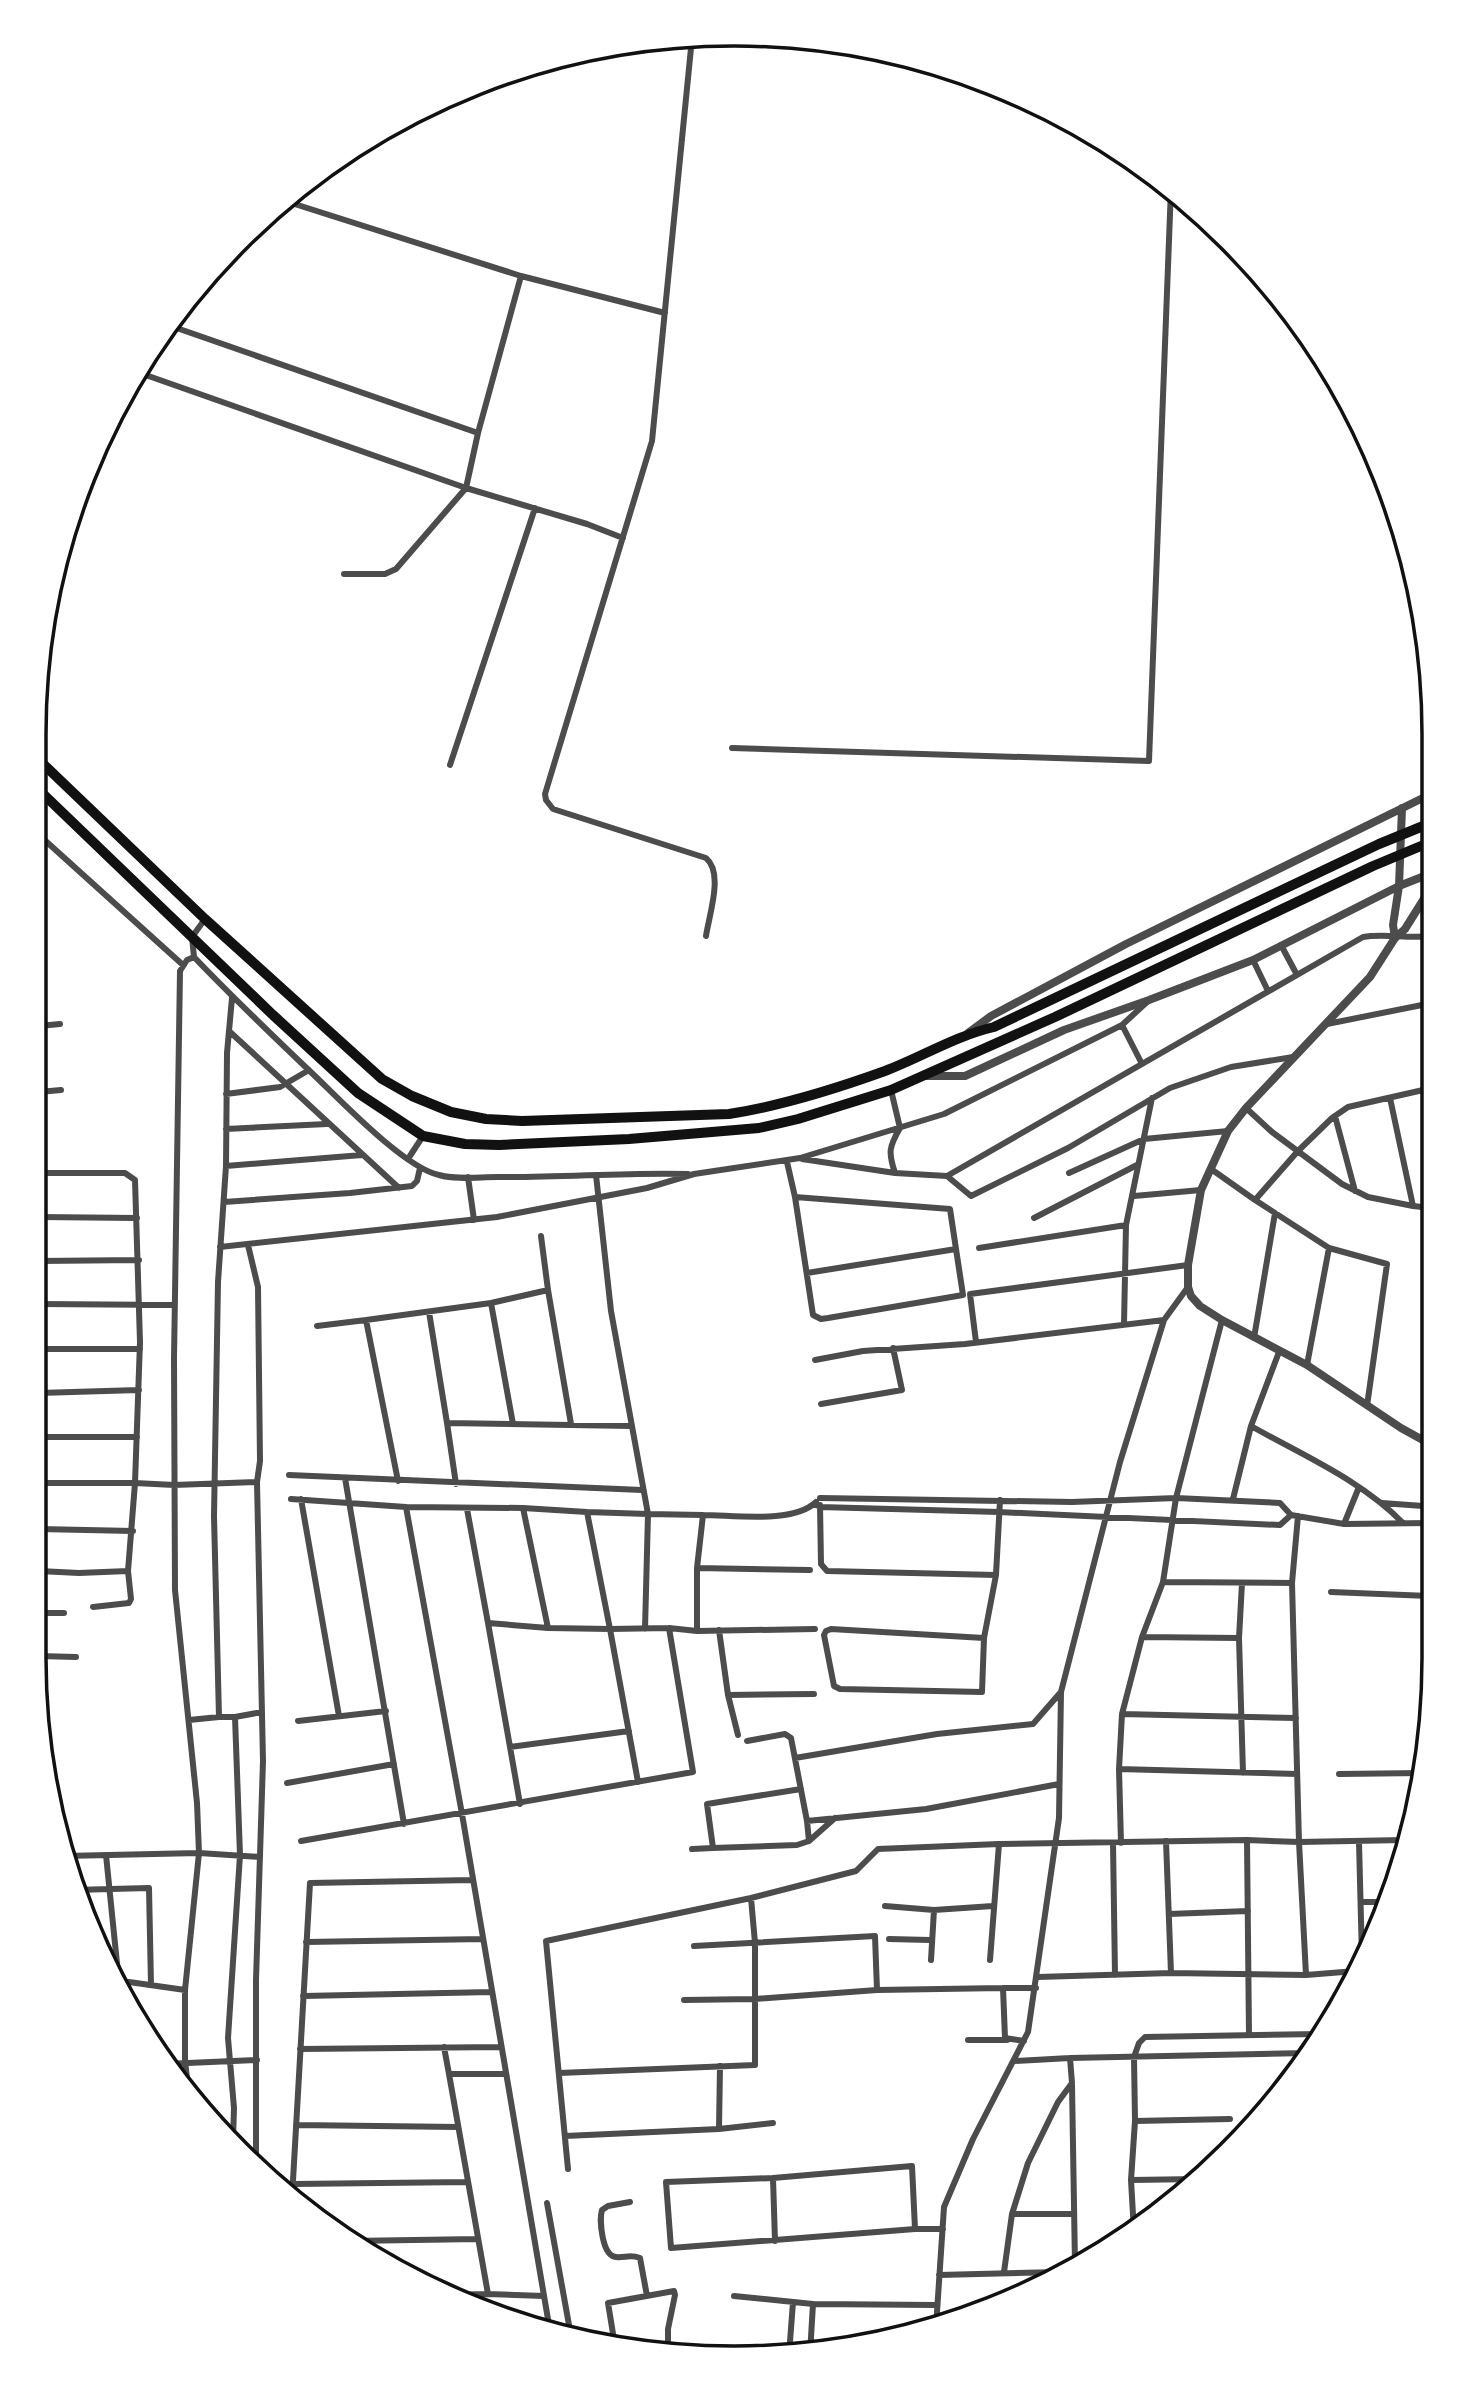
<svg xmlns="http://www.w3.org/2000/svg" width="1468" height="2392" viewBox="0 0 1468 2392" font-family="'PT Sans Narrow',sans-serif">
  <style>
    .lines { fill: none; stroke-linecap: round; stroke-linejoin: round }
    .minor { stroke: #4c4c4c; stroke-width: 6 }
    .tertiary { stroke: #4c4c4c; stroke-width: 8 }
    .primary { stroke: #111; stroke-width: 10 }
    .rim { fill: none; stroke: #111; stroke-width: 3.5 }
  </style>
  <rect width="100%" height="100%" fill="#fff"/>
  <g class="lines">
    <!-- minor -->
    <path class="minor" d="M 692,38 L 652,441 L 545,794 L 546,800 L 553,809 L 706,858 C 724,873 709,915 706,936
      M 282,200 L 521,276 L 665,313
      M 168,325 L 478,433
      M 140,373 L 466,488 L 587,524 L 623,538
      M 344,574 L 385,574 L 396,569 L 466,488 L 478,433 L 521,276
      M 732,748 L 1149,761 L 1171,188
      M 450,765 L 535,508
      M 39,835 L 183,965
      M 1281,945 L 1297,975
      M 194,957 C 233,998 274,1037 315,1076 C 342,1102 405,1168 439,1175 C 457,1180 478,1177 497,1177 C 561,1178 625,1172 688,1174
      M 1253,960 L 1268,991
      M 232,998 L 227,1053 L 226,1166 L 218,1282 L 214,1516 L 219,1717 L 235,1717 L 240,1855 L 228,2038 L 234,2108 L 233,2140
      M 1327,1024 L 1432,1003
      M 1122,1025 L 1142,1064
      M 39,1026 L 60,1024
      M 229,1031 L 399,1188
      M 891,1090 L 900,1128 C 889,1147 888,1152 895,1173
      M 39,1092 L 61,1090
      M 226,1094 L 280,1087 L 309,1070
      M 1246,1108 L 1272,1132 L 1342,1184 L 1368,1197 L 1413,1206 L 1390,1098
      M 1335,1116 L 1355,1191
      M 226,1129 L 327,1124
      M 408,1159 L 423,1136
      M 802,1159 L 895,1173 L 947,1176 L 1363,937 C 1384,933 1409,939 1432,936
      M 787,1162 L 795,1197 L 813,1315 L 821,1319 L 828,1318 L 963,1295 L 956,1249 L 807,1273
      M 226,1166 L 362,1155
      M 1211,1169 L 1255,1200 L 1298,1151 L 1332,1118 L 1348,1107 L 1432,1088
      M 39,1173 L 125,1173 L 135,1180 L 140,1342 L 135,1483 L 39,1483
      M 1069,1173 L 1144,1139 L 1228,1131
      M 947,1176 L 971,1196 L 1068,1148 L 1170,1088 L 1231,1067 L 1293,1057
      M 468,1177 L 474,1220
      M 1134,1196 L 1201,1190
      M 795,1197 L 950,1209 L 956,1249
      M 1255,1200 L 1329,1248 L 1387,1264 L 1367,1406
      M 224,1202 L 350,1193 L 412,1186 L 417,1181 L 420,1168
      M 1413,1206 L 1431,1208
      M 39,1217 L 137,1218
      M 1034,1218 L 1137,1165
      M 541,1236 L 548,1290
      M 248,1245 L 258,1287 L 260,1461 L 257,1482
      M 220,1247 L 497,1217 L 647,1188 L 694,1174 L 800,1158 L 944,1114 L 1122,1025 L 1147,1002
      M 979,1248 L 1126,1225
      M 39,1261 L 139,1260
      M 491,1303 L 548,1290 L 571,1424
      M 39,1304 L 174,1305
      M 429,1312 L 447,1423
      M 1124,1324 L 1126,1225 L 1152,1098
      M 317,1326 L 366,1320
      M 1254,1338 L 1275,1213
      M 976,1342 L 970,1294 L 1188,1265
      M 39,1349 L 140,1349
      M 815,1360 L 863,1351 L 965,1344 L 1164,1320
      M 1307,1365 L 1329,1248
      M 39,1393 L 139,1390
      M 821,1404 L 902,1390 L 893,1348
      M 1251,1426 C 1302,1455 1361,1480 1403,1523
      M 39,1437 L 137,1437
      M 289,1475 L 642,1490
      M 345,1478 L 404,1824
      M 398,1481 L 366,1320 L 491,1303 L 513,1424
      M 456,1484 L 447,1423 L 632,1426
      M 820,1498 L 1072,1502 L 1176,1498 L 1280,1503 L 1291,1515 L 1344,1524 L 1430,1523
      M 291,1499 L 406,1507
      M 301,1499 L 339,1716
      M 1233,1499 L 1251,1426 L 1279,1352
      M 1382,1503 L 1423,1506
      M 815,1504 L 820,1507 L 999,1512 L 1280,1525 L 1291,1515
      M 820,1505 L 821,1564 L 827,1571 L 996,1575 L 984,1638
      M 523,1508 L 406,1507 L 462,1814 L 550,2331
      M 467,1509 L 488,1623
      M 587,1512 L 648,1514 L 611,1311 L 596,1175
      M 703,1515 C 734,1515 793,1524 816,1502
      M 1298,1516 L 1292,1583 L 1299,1842 L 1306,1975
      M 1344,1524 L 1359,1487
      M 39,1529 L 133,1531
      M 697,1568 L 810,1570
      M 39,1571 L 79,1573 L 128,1571 L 135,1483 L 174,1485 L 257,1482 L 263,1761 L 256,1980 L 256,2163
      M 996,1575 L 1000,1500
      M 1163,1582 L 1292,1583
      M 1242,1583 L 1239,1638 L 1243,1773
      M 1331,1592 L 1429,1596
      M 93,1607 L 129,1603 L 131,1599 L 128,1571
      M 39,1613 L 64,1613
      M 645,1629 L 648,1514 L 703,1515 L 697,1568 L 697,1631
      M 831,1629 L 984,1638 L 982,1692 L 840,1689 L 834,1686 L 824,1635 L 826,1631 Z
      M 719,1630 L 728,1695 L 738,1735
      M 1142,1637 L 1239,1638
      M 39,1656 L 76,1657
      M 728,1695 L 814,1694
      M 1122,1714 L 1296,1718
      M 235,1717 L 262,1712
      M 189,1720 L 219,1717
      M 298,1721 L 386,1711
      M 747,1741 L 785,1734 L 791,1738 L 807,1821
      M 510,1747 L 488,1623 L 548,1628 L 610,1629 L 587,1512 L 523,1508 L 548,1628
      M 795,1758 L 937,1734 L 1033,1724 L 1060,1693
      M 1119,1769 L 1297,1774
      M 1339,1774 L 1422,1773
      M 638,1782 L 610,1629 L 669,1628
      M 287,1783 L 394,1764
      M 801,1789 L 707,1804 L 713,1848 L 797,1845 L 809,1841 L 807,1821 L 926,1809 L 1059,1784
      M 520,1804 L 510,1747 L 629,1731
      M 1247,1840 L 1249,2035
      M 301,1841 L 693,1772 L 669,1628 L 697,1631 L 815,1629
      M 809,1841 L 835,1818
      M 1166,1841 L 1171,1973
      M 1359,1842 L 1362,1959
      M 1113,1843 L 1115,1975
      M 1121,1843 L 1119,1769 L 1122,1714 L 1142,1637 L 1163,1582 L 1176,1498 L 1222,1320
      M 692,1849 L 713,1848
      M 106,1855 L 119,1983
      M 64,1856 L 199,1853 L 260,1857
      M 73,1890 L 149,1888 L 151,1985
      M 1361,1902 L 1388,1902
      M 885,1906 L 934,1910
      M 1169,1914 L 1248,1911
      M 889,1939 L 930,1940
      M 306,1942 L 483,1939
      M 694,1946 L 875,1936 L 877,1990 L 1003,1988
      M 931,1960 L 934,1910 L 993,1906
      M 990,1960 L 999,1844 L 1247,1840 L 1299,1842 L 1404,1840
      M 1038,1977 L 1171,1973 L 1306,1975 L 1356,1971
      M 115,1983 L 129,1982 L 185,1990
      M 303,1996 L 492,1992
      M 684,2000 L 755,1999 L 877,1990
      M 968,2040 L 1007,2040
      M 1024,2041 L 1005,2038 L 1003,1988 L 1036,1988
      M 444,2047 L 449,2074 L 506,2074
      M 300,2049 L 501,2047
      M 1014,2061 L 1070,2058 L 1308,2053
      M 165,2064 L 257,2060
      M 1302,2064 L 1302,2053
      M 559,2073 L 755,2065 L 755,1943 L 751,1898
      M 449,2074 L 488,2294 L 544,2296
      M 1072,2085 L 1075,2265
      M 189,2095 L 185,2061 L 185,1990 L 199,1853 L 197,1803 L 175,1590 L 174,1359 L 180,971 L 187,960 L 194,957 L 192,937 L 205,919
      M 1135,2121 L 1230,2119
      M 296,2125 L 458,2127
      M 719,2129 L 773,2123
      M 565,2136 L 719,2129 L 720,2066
      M 568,2169 L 546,1941 L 751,1898 L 856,1871 L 878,1849 L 999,1844
      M 773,2178 L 666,2182 L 671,2248 L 915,2229 L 943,2229
      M 1131,2180 L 1135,2121 L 1134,2057 L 1139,2043 L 1145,2037 L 1319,2034
      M 293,2184 L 468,2182
      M 292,2198 L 310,1883 L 473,1880
      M 630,2202 L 608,2206 L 602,2210 C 599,2220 602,2256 616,2257 C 625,2258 630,2254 640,2258 L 647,2296
      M 547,2203 L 571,2336
      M 1012,2214 L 1074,2214
      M 1134,2232 L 1131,2180 L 1199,2179
      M 350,2241 L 478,2239
      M 775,2241 L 773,2178 L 912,2166 L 915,2229
      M 1004,2272 L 1012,2214 L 1028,2163 L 1058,2102 L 1072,2083 L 1070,2058
      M 939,2275 L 1060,2272
      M 444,2295 L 488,2294
      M 734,2296 L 813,2304
      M 936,2327 L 944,2207 L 973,2139 L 1028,2032 L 1059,1818 L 1061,1692 L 1120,1462 L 1164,1320 L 1188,1287
      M 615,2346 L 608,2303 L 674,2291 L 675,2295 L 668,2329 L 668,2354
      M 810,2354 L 813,2304 L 935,2305
      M 789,2355 L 793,2302
      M 738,2358 L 746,2358"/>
    <!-- tertiary -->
    <path class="tertiary" d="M 1395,938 L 1393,925 L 1399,886 L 1402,808
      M 968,1033 L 991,1016 L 1126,944 L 1433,793
      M 926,1076 L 965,1076 L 1064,1030 L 1149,1000 L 1253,960 L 1399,886 L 1432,873
      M 1430,1444 L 1401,1428 L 1307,1365 L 1222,1320 L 1200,1306 L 1191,1296 L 1188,1287 L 1188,1265 L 1201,1190 L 1228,1131 L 1246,1108 L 1370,977 L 1395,938 L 1405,929 L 1432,886"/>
    <!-- primary -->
    <path class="primary" d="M 39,760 L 205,919 L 382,1079 L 412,1096 L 451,1112 L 486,1119 L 522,1121 L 729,1114 C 781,1106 835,1089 885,1071 C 922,1057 955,1036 994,1027 L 1379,844 L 1433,822
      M 39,790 L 273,1015 L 358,1093 L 423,1136 L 465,1144 L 499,1145 L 629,1139 L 759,1128 L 798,1119 L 891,1090 L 1055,1017 L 1373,866 L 1433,841"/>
  </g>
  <!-- crop -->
  <path d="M0 0H1468V2392H0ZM734 46H734A688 688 0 0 1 1422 734V1658A688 688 0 0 1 734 2346H734A688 688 0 0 1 46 1658V734A688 688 0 0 1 734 46Z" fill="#fff" fill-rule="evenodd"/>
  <path class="rim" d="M734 46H734A688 688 0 0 1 1422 734V1658A688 688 0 0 1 734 2346H734A688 688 0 0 1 46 1658V734A688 688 0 0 1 734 46Z"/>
</svg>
